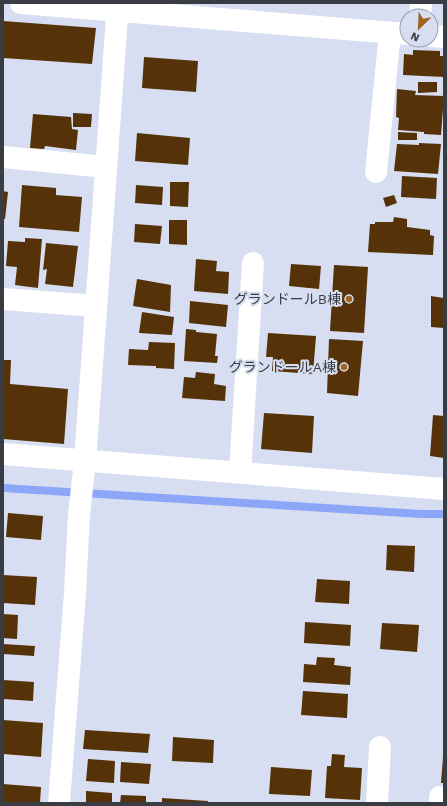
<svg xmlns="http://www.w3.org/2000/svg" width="447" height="806" viewBox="0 0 447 806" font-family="'Work Sans','Noto Sans JP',sans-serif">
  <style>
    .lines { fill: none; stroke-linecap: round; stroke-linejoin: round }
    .stream { stroke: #8ca6f8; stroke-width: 8 }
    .building { fill: #563208 }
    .street { stroke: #fff; stroke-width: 22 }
    .poi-dot { fill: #9e6423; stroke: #d7def1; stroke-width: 1.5 }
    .labels { text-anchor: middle; stroke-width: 4; stroke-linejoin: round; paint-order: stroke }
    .poi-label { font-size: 14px; fill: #393c43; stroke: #d7def1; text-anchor: end }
  </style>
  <rect width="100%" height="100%" fill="#d7def1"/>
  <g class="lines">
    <!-- stream -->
    <path class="stream" d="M 3,488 L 421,514 L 444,514"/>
  </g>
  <!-- building -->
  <path class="building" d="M 3,21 L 96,28 L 92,64 L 3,58 Z
    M 413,50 L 440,51 L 440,56 L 444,56 L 444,77 L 403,75 L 404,54 L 413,55 Z
    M 144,57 L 198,61 L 196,92 L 142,88 Z
    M 418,82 L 437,82 L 437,92 L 418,93 Z
    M 397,89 L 416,91 L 415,95 L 444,96 L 441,135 L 424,134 L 424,132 L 398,130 L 399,118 L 396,117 Z
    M 73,113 L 92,114 L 91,127 L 73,127 Z
    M 33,114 L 71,117 L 72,129 L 78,130 L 76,150 L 45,146 L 44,149 L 30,148 Z
    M 398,132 L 417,133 L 417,140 L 398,140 Z
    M 137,133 L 190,138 L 188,165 L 135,161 Z
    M 419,143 L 441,144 L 438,174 L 394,171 L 397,144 L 419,145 Z
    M 402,176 L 437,178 L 436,199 L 401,197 Z
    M 170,182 L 189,182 L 188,207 L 170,206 Z
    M 22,185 L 56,188 L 56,195 L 82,197 L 79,232 L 19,227 Z
    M 136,185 L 163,187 L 162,205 L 135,203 Z
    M 3,191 L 8,192 L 5,219 L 3,219 Z
    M 394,195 L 397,203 L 386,207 L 383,198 Z
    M 394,217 L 407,219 L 407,227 L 430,230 L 430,235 L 434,236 L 433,255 L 368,252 L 370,224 L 375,224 L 375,222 L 393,222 Z
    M 169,220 L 187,220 L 187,245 L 169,244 Z
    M 135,224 L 162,226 L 160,244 L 134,242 Z
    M 25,238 L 42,239 L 38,288 L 15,285 L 17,267 L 6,266 L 8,241 L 25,242 Z
    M 46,243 L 78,246 L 73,287 L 45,284 L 47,269 L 43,270 Z
    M 196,259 L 217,261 L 216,271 L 229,272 L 228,294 L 194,291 Z
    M 291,264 L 321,266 L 319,289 L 289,286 Z
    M 334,265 L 368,267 L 364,333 L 330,331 Z
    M 137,279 L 171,285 L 170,312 L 133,306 Z
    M 431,296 L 444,298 L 444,328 L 431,327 Z
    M 190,301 L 228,305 L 226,327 L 189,323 Z
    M 142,312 L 174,317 L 172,335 L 139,333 Z
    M 186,329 L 196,330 L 196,332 L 217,334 L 215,356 L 218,356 L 217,363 L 184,361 Z
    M 268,333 L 316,336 L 313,374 L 272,371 L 273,357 L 266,357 Z
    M 329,339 L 363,341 L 358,396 L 327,393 Z
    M 149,342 L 175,343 L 174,369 L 156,368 L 156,366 L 128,365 L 129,349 L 148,350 Z
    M 3,360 L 11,360 L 10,384 L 68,389 L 64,444 L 3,439 Z
    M 196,372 L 215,374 L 214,384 L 226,386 L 225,401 L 182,398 L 184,377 L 195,378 Z
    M 264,413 L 314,416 L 312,453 L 261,449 Z
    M 433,415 L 444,416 L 444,458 L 430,456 Z
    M 8,513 L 43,516 L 41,540 L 6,537 Z
    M 387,545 L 415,546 L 414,572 L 386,570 Z
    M 3,575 L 37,577 L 35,605 L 3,603 Z
    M 317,579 L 350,581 L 349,604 L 315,602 Z
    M 3,614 L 18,615 L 17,639 L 3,638 Z
    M 305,622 L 351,625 L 350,646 L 304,643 Z
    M 382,623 L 419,625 L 417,652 L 380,649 Z
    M 3,644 L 35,646 L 34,656 L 3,654 Z
    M 317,657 L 335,658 L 334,665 L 351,667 L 350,685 L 303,682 L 304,664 L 316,665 Z
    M 3,680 L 34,682 L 33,701 L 3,699 Z
    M 303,691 L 348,694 L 347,718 L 301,715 Z
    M 3,720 L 43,723 L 41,757 L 3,754 Z
    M 85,730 L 150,734 L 148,753 L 83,749 Z
    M 173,737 L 214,740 L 213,763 L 172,761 Z
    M 332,754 L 345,755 L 344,767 L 362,768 L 360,800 L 325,798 L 327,766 L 331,766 Z
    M 443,757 L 444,757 L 444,783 L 441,783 Z
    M 88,759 L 115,761 L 114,783 L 86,781 Z
    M 121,762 L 151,764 L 149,784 L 120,782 Z
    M 271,767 L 312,770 L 310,796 L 269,794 Z
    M 3,784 L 41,787 L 40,803 L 3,803 Z
    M 86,791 L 112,793 L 112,803 L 86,803 Z
    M 121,795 L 146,796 L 146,803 L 120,803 Z
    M 162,798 L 208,801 L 208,803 L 162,803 Z"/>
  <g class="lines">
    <!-- street -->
    <path class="street" d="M 21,3 L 407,34
      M 420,16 L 421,3
      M 431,36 L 444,37
      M 3,157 L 106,167
      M 376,172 L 390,33
      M 3,299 L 96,306
      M 3,454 L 444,489
      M 240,472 L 253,263
      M 59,803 L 75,593 L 79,515 L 85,461 L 118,3
      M 377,803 L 380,747
      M 440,803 L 440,797"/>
  </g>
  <!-- markers -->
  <g class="poi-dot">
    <circle cx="349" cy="299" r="4"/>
    <circle cx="344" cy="367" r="4"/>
  </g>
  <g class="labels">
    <!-- poi labels -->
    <g class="poi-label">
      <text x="341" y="304">グランドールB棟</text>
      <text x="336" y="372">グランドールA棟</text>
    </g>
  </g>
  <!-- border -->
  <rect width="447" height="806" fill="none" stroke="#393c43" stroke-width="8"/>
  <!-- north arrow -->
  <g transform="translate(419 28) rotate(204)"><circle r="19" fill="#d7def1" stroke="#989dab"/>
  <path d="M0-3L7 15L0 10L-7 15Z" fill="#9e6423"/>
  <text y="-6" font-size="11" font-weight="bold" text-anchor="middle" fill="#393c43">N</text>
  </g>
</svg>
